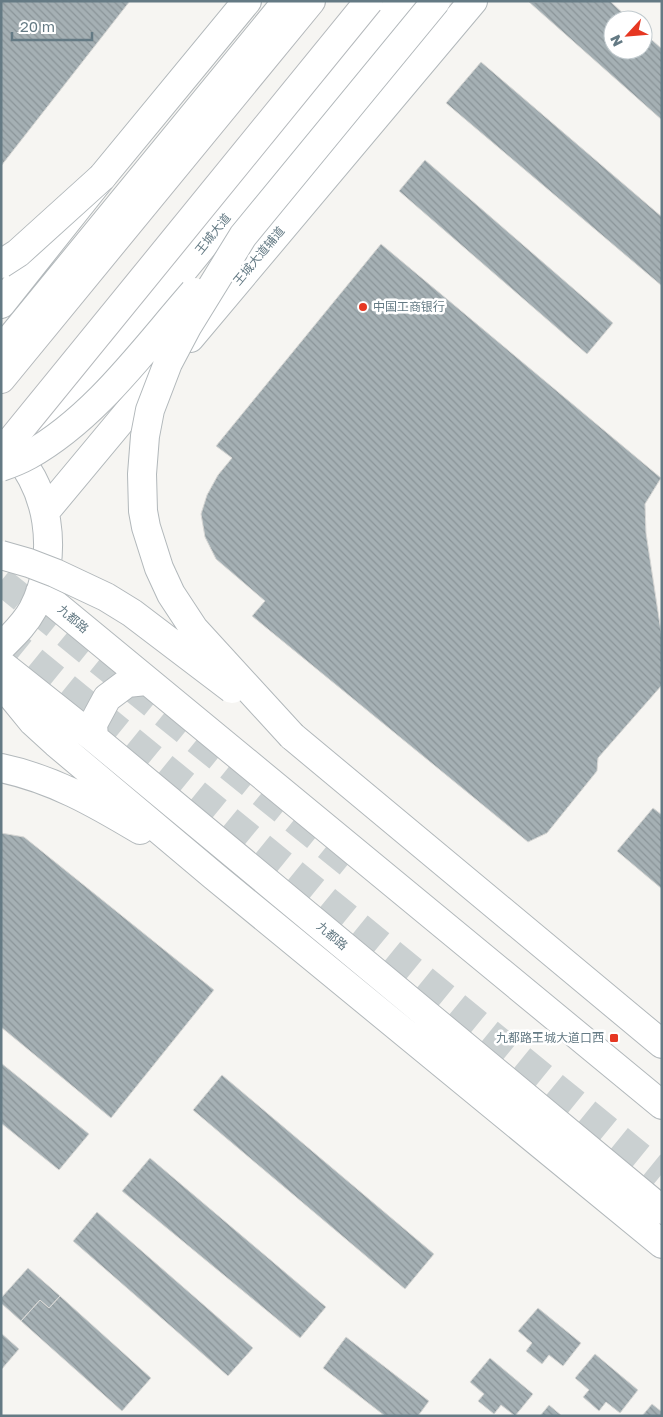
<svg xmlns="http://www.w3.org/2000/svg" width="663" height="1417" viewBox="0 0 663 1417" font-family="'Golos Text','Noto Sans SC',sans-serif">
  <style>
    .building { fill: url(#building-back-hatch); stroke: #d7d7d5 }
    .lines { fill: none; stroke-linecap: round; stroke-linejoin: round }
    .major-tunnel { stroke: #cad0d1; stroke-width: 28; stroke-dasharray: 28 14; stroke-linecap: butt }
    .major-casing { stroke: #b2b8bb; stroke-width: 30 }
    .highway-casing { stroke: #b4b8bb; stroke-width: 30 }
    .major { stroke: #fff; stroke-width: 28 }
    .highway { stroke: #fff; stroke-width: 28 }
    .major-bridge-casing { stroke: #b2b8bb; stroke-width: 30; stroke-linecap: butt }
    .highway-bridge-casing { stroke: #b4b8bb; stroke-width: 30; stroke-linecap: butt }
    .major-bridge { stroke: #fff; stroke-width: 28 }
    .highway-bridge { stroke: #fff; stroke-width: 28 }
    .poi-dot { fill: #e63722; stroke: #fff; stroke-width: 2 }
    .labels { text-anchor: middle; stroke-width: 5; stroke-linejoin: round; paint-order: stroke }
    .street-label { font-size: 12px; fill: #647a84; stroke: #fff }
    .poi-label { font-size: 12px; fill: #647a84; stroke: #fff; text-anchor: start }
  </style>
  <defs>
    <pattern id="building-back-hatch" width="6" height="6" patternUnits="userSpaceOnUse" patternTransform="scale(1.25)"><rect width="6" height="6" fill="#a5b0b4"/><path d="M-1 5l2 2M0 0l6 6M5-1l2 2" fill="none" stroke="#8a9498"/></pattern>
  </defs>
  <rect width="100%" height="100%" fill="#f6f5f2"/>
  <!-- building -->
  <path class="building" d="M 1,1 L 130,1 L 1,166 Z
    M 610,1 L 630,20 L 613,20 L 613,50 L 643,50 L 643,32 L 662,49 L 662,120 L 529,2 Z
    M 481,62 L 662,217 L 662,286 L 446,103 Z
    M 425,160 L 613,323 L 587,354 L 399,191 Z
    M 381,244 L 661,478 L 645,504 L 646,533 L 662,638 L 662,685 L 598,758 L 597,771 L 547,833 L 528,842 L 252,616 L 265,601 L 216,559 L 205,537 L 201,514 L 207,495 L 218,475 L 232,458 L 216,446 Z
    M 653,808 L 662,815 L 662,889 L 617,851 Z
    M 1,833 L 24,837 L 214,990 L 111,1118 L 1,1027 Z
    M 1,1063 L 89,1134 L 59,1170 L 1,1123 Z
    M 222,1075 L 434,1254 L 405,1289 L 193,1110 Z
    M 150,1158 L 326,1307 L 300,1338 L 122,1191 Z
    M 97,1212 L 253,1348 L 228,1376 L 73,1241 Z
    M 28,1268 L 60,1296 L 49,1308 L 40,1300 L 21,1321 L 1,1303 L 1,1298 Z
    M 60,1296 L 151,1378 L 122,1411 L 21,1321 L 40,1300 L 49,1308 Z
    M 538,1308 L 581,1343 L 563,1366 L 549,1355 L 542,1364 L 526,1351 L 532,1343 L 518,1331 Z
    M 1,1333 L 19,1349 L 1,1370 Z
    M 346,1337 L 429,1401 L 418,1416 L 385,1416 L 323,1368 Z
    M 595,1354 L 638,1390 L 620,1413 L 606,1402 L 599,1411 L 583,1397 L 589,1390 L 575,1378 Z
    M 490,1358 L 533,1394 L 515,1416 L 501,1405 L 494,1414 L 478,1401 L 484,1394 L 470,1382 Z
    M 652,1404 L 662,1412 L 662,1416 L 642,1416 Z
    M 549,1405 L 562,1416 L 540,1416 Z"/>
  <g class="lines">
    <!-- major-tunnel -->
    <path class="major-tunnel" d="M 1,581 L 355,869
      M 1,634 L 662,1174"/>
    <!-- major casing -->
    <g class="major-casing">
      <path id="major" d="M 1,304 L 102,177 L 247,1
        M 190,338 L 473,1
        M 1,350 L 287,1
        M 50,434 L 402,1
        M 45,512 L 164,369
        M 40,592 L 662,1105
        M 1,647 C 13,635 25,624 33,609 C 60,558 51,481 4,444
        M 1,664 L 94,738 L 662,1210
        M 1,683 L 33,722 L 56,743 L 214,876 L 662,1244
        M 292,736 L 662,1044
        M 94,738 L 93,724 L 107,698 L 127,683 L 146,681
        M 1,768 C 53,779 95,803 140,830"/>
    </g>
    <!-- highway casing -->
    <g class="highway-casing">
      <path id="highway" d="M 1,379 L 311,1"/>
    </g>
    <!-- major -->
    <use href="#major" class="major"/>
    <!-- highway -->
    <use href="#highway" class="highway"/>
    <!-- major-bridge casing -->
    <g class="major-bridge-casing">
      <path id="major-bridge" d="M 1,264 L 18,253 L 102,177
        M 1,467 C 10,464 20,460 29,455 C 96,417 144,349 194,292
        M 1,555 L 29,563 L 55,573 L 106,597 L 132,613 L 232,689
        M 292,736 L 194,629 L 171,594 L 159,568 L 146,527 L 143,511 L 142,474 L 145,436 L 150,410 L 168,363 L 187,327 L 243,236 L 436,1"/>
    </g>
    <!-- highway-bridge casing -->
    <g class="highway-bridge-casing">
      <path id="highway-bridge" d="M 1,453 L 369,1"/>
    </g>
    <!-- major-bridge -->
    <use href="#major-bridge" class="major-bridge"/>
    <!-- highway-bridge -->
    <use href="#highway-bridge" class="highway-bridge"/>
  </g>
  <!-- markers -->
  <g class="poi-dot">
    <circle cx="363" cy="307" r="5"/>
    <rect x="609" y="1033" width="10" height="10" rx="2.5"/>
  </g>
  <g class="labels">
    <!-- street labels -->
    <g class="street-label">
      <text transform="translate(213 234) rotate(-51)" y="4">王城大道</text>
      <text transform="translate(259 256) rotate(-50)" y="4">王城大道辅道</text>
      <text transform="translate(73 619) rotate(40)" y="4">九都路</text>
      <text transform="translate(332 936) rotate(40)" y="4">九都路</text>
    </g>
    <!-- poi labels -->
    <g class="poi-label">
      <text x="373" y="311">中国工商银行</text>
      <text x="604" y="1042" text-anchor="end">九都路王城大道口西</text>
    </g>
  </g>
  <!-- border -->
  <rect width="663" height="1417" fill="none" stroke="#647a84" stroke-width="5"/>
  <!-- north arrow -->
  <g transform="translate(628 35) rotate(244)"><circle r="24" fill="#ffffff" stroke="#c1cace"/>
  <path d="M0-4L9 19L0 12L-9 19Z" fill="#e63722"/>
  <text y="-8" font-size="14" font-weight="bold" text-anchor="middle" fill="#647a84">N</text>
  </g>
  <!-- scale -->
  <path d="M12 32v8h80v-8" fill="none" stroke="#647a84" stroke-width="2.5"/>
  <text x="20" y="32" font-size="15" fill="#647a84" stroke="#ffffff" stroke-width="4" paint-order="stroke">20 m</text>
</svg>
